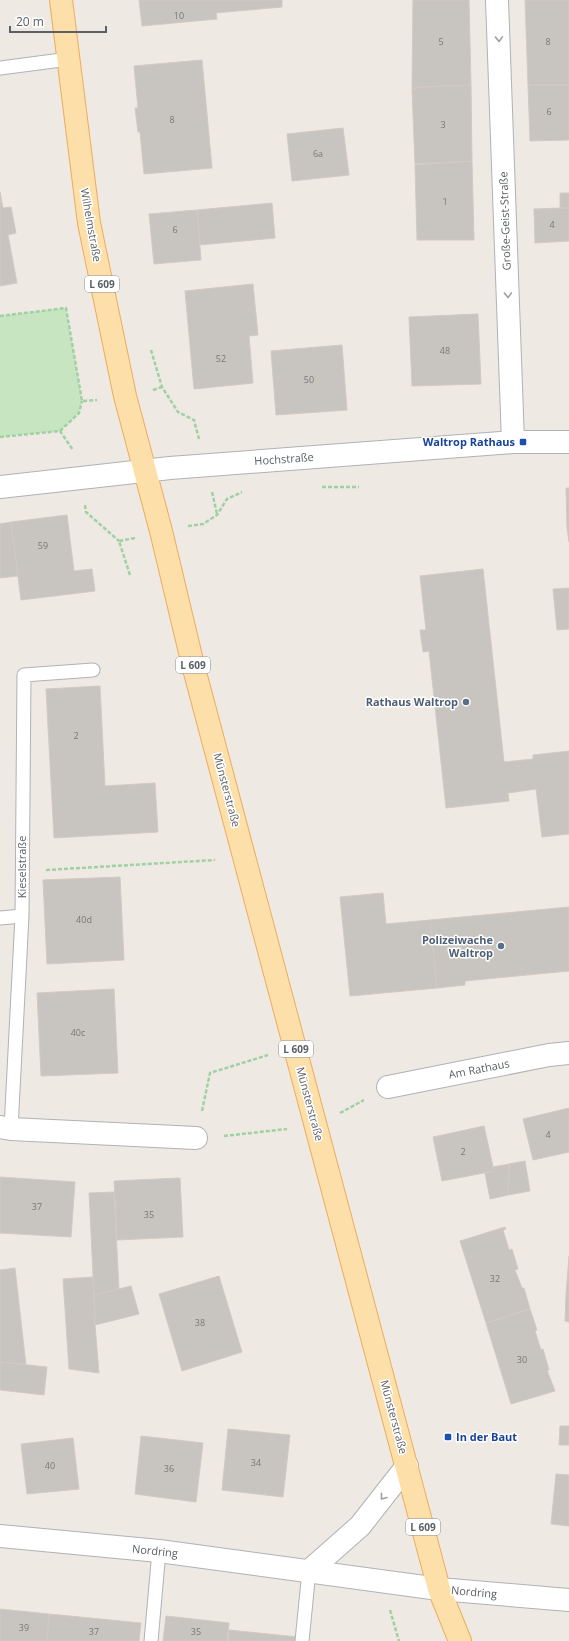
<svg xmlns="http://www.w3.org/2000/svg" width="569" height="1641" viewBox="0 0 569 1641" font-family="'Open Sans',sans-serif">
  <style>
    .green { fill: #c7e5c0 }
    .building { fill: #c8c4bf; stroke: #d2cac2 }
    .lines { fill: none; stroke-linecap: round; stroke-linejoin: round }
    .service-casing { stroke: #afb2b6; stroke-width: 15 }
    .minor-casing { stroke: #afb2b6; stroke-width: 24 }
    .primary-casing { stroke: #eeab5c; stroke-width: 24 }
    .path { stroke: #a0d1a4; stroke-width: 2.5; stroke-dasharray: 4 2; stroke-linecap: butt }
    .service { stroke: #fff; stroke-width: 13 }
    .minor { stroke: #fff; stroke-width: 22 }
    .primary { stroke: #fde0a9; stroke-width: 22 }
    .oneway { stroke: #9da0a2 }
    .transit-dot { fill: #1a4fb4; stroke: #fff; stroke-width: 1.5 }
    .service-dot { fill: #5c6f8a; stroke: #fff; stroke-width: 1.5 }
    .labels { text-anchor: middle; stroke-width: 3; stroke-linejoin: round; paint-order: stroke }
    .number-label { font-size: 9px; fill: #76797b }
    .shield { fill: #fff; stroke: #8c9092; stroke-width: 1 }
    .shield-label { font-size: 10px; font-weight: bold; fill: #5b6064 }
    .street-label { font-size: 11px; fill: #5b6064; stroke: #fff }
    .transit-label { font-size: 11px; font-weight: bold; fill: #164399; stroke: #fff; text-anchor: end }
    .service-label { font-size: 11px; font-weight: bold; fill: #4e5e75; stroke: #fff; text-anchor: end }
  </style>
  <rect width="100%" height="100%" fill="#eee9e3"/>
  <!-- green -->
  <path class="green" d="M 66,308 L 82,401 L 79,413 L 60,431 L 0,437 L 0,316 Z"/>
  <!-- building -->
  <path class="building" d="M 139,0 L 282,0 L 282,7 L 216,13 L 217,19 L 142,26 Z
    M 413,0 L 469,0 L 471,85 L 422,87 L 412,89 Z
    M 525,0 L 569,0 L 569,85 L 528,85 Z
    M 202,60 L 212,168 L 144,174 L 140,132 L 138,132 L 135,108 L 138,108 L 134,66 Z
    M 471,85 L 472,161 L 415,164 L 412,89 L 422,87 Z
    M 528,85 L 569,85 L 569,140 L 530,141 Z
    M 343,128 L 349,175 L 292,181 L 287,134 Z
    M 472,161 L 474,240 L 417,240 L 415,165 Z
    M 0,192 L 3,208 L 11,207 L 16,233 L 8,235 L 17,283 L 0,286 Z
    M 560,193 L 569,193 L 569,208 L 560,208 Z
    M 272,203 L 275,238 L 200,245 L 197,210 Z
    M 560,208 L 569,208 L 569,241 L 535,243 L 534,209 Z
    M 197,210 L 201,260 L 154,264 L 149,214 Z
    M 253,284 L 258,335 L 249,336 L 253,383 L 194,389 L 185,291 Z
    M 478,314 L 481,384 L 412,386 L 409,317 Z
    M 342,345 L 347,410 L 276,415 L 271,351 Z
    M 566,488 L 569,488 L 569,542 L 567,528 Z
    M 67,515 L 74,571 L 92,569 L 95,591 L 21,600 L 11,522 Z
    M 11,522 L 18,576 L 0,578 L 0,524 Z
    M 483,569 L 504,762 L 533,759 L 533,755 L 569,751 L 569,834 L 542,837 L 536,789 L 508,793 L 509,801 L 446,808 L 429,651 L 423,652 L 420,630 L 426,630 L 420,576 Z
    M 569,588 L 569,629 L 557,630 L 553,589 Z
    M 100,686 L 105,786 L 155,783 L 158,832 L 54,838 L 46,689 Z
    M 120,877 L 124,960 L 47,964 L 43,880 Z
    M 383,893 L 386,924 L 430,920 L 437,988 L 350,996 L 340,897 Z
    M 569,907 L 569,971 L 465,981 L 465,985 L 437,988 L 430,920 Z
    M 114,989 L 118,1073 L 41,1076 L 37,993 Z
    M 569,1108 L 569,1152 L 533,1160 L 523,1119 Z
    M 484,1126 L 494,1171 L 442,1181 L 433,1137 Z
    M 525,1161 L 530,1191 L 508,1195 L 509,1164 Z
    M 509,1164 L 508,1195 L 490,1199 L 485,1173 L 494,1171 L 493,1167 Z
    M 0,1177 L 75,1182 L 71,1237 L 0,1233 Z
    M 180,1178 L 183,1237 L 117,1240 L 114,1181 Z
    M 114,1192 L 119,1289 L 94,1295 L 89,1193 Z
    M 505,1227 L 506,1229 L 503,1230 L 509,1250 L 512,1249 L 518,1269 L 515,1270 L 522,1288 L 524,1288 L 530,1309 L 486,1323 L 460,1241 Z
    M 569,1256 L 569,1295 L 566,1295 Z
    M 15,1268 L 26,1365 L 0,1362 L 0,1270 Z
    M 219,1276 L 242,1352 L 182,1371 L 159,1294 Z
    M 93,1277 L 95,1325 L 99,1373 L 69,1369 L 63,1279 Z
    M 131,1286 L 139,1314 L 95,1325 L 94,1295 Z
    M 566,1295 L 569,1295 L 569,1322 L 565,1321 Z
    M 530,1309 L 537,1330 L 535,1331 L 541,1350 L 543,1349 L 549,1370 L 547,1370 L 555,1391 L 511,1404 L 486,1323 Z
    M 0,1362 L 47,1367 L 44,1395 L 0,1390 Z
    M 560,1426 L 569,1426 L 569,1445 L 559,1445 Z
    M 228,1429 L 290,1435 L 283,1497 L 222,1490 Z
    M 141,1436 L 203,1443 L 196,1502 L 135,1494 Z
    M 73,1438 L 79,1489 L 27,1494 L 21,1444 Z
    M 556,1474 L 569,1475 L 569,1526 L 551,1524 Z
    M 0,1609 L 49,1614 L 47,1641 L 0,1641 Z
    M 49,1614 L 141,1623 L 139,1641 L 47,1641 Z
    M 166,1616 L 229,1623 L 227,1641 L 163,1641 Z
    M 229,1630 L 298,1637 L 298,1641 L 228,1641 Z"/>
  <g class="lines">
    <!-- service casing -->
    <g class="service-casing">
      <path id="service" d="M 0,68 L 69,59
        M 0,918 L 22,916
        M 11,1129 L 22,916 L 24,675 L 93,670
        M 151,1641 L 159,1551
        M 302,1641 L 309,1571"/>
    </g>
    <!-- minor casing -->
    <g class="minor-casing">
      <path id="minor" d="M 497,0 L 513,442
        M 0,487 L 170,468 L 513,442 L 569,442
        M 388,1087 L 549,1055 L 569,1053
        M 0,1127 L 11,1129 L 196,1138
        M 0,1536 L 159,1551 L 439,1589 L 569,1600
        M 309,1571 L 360,1526 L 407,1466"/>
    </g>
    <!-- primary casing -->
    <g class="primary-casing">
      <path id="primary" d="M 61,0 L 89,223 L 125,396 L 161,531 L 193,665 L 439,1589 L 460,1641"/>
    </g>
    <!-- path -->
    <path class="path" d="M 0,316 L 66,308 L 82,401 L 97,400
      M 151,350 L 162,387 L 178,412 L 194,420 L 199,439
      M 153,390 L 162,387
      M 60,431 L 79,413 L 82,401
      M 0,437 L 60,431 L 73,450
      M 322,487 L 359,487
      M 212,492 L 217,514
      M 85,505 L 86,512 L 119,541
      M 188,526 L 203,524 L 217,515 L 227,499 L 242,492
      M 130,575 L 119,541 L 135,538
      M 46,870 L 215,860
      M 202,1111 L 210,1073 L 268,1055
      M 340,1113 L 364,1100
      M 224,1136 L 287,1129
      M 390,1610 L 399,1641"/>
    <!-- service -->
    <use href="#service" class="service"/>
    <!-- minor -->
    <use href="#minor" class="minor"/>
    <!-- primary -->
    <use href="#primary" class="primary"/>
  </g>
  <!-- one-way arrows -->
  <defs><path id="oneway-chevron" d="M-2-3.5L2.5 0L-2 3.5" fill="none" stroke-width="1.6" stroke-linecap="round" stroke-linejoin="round"/></defs>
  <g class="oneway">
    <use href="#oneway-chevron" transform="translate(499 39) rotate(88)"/>
    <use href="#oneway-chevron" transform="translate(508 295) rotate(88)"/>
    <use href="#oneway-chevron" transform="translate(383 1497) rotate(128)"/>
  </g>
  <!-- markers -->
  <g class="transit-dot">
    <rect x="519" y="438" width="8" height="8" rx="2"/>
    <rect x="444" y="1433" width="8" height="8" rx="2"/>
  </g>
  <g class="service-dot">
    <circle cx="466" cy="702" r="4"/>
    <circle cx="501" cy="946" r="4"/>
  </g>
  <g class="labels">
    <!-- number labels -->
    <g class="number-label">
      <text x="179" y="19">10</text>
      <text x="441" y="45">5</text>
      <text x="548" y="45">8</text>
      <text x="549" y="115">6</text>
      <text x="172" y="123">8</text>
      <text x="443" y="128">3</text>
      <text x="318" y="157">6a</text>
      <text x="445" y="205">1</text>
      <text x="552" y="228">4</text>
      <text x="175" y="233">6</text>
      <text x="445" y="354">48</text>
      <text x="221" y="362">52</text>
      <text x="309" y="383">50</text>
      <text x="43" y="549">59</text>
      <text x="76" y="739">2</text>
      <text x="84" y="923">40d</text>
      <text x="78" y="1036">40c</text>
      <text x="548" y="1138">4</text>
      <text x="463" y="1155">2</text>
      <text x="37" y="1210">37</text>
      <text x="149" y="1218">35</text>
      <text x="495" y="1282">32</text>
      <text x="200" y="1326">38</text>
      <text x="522" y="1363">30</text>
      <text x="256" y="1466">34</text>
      <text x="50" y="1469">40</text>
      <text x="169" y="1472">36</text>
      <text x="24" y="1631">39</text>
      <text x="94" y="1635">37</text>
      <text x="196" y="1635">35</text>
    </g>
    <!-- shield labels -->
    <g class="shield">
      <rect x="85" y="276" width="34" height="16" rx="3"/>
      <rect x="176" y="657" width="34" height="16" rx="3"/>
      <rect x="279" y="1041" width="34" height="16" rx="3"/>
      <rect x="406" y="1519" width="34" height="16" rx="3"/>
    </g>
    <g class="shield-label">
      <text x="102" y="288">L 609</text>
      <text x="193" y="669">L 609</text>
      <text x="296" y="1053">L 609</text>
      <text x="423" y="1531">L 609</text>
    </g>
    <!-- street labels -->
    <g class="street-label">
      <text transform="translate(505 221) rotate(-92)" y="4">Große-Geist-Straße</text>
      <text transform="translate(91 225) rotate(80)" y="4">Wilhelmstraße</text>
      <text transform="translate(284 459) rotate(-4)" y="4">Hochstraße</text>
      <text transform="translate(227 790) rotate(75)" y="4">Münsterstraße</text>
      <text transform="translate(22 867) rotate(-90)" y="4">Kieselstraße</text>
      <text transform="translate(479 1069) rotate(-11)" y="4">Am Rathaus</text>
      <text transform="translate(310 1104) rotate(75)" y="4">Münsterstraße</text>
      <text transform="translate(394 1417) rotate(75)" y="4">Münsterstraße</text>
      <text transform="translate(155 1551) rotate(6)" y="4">Nordring</text>
      <text transform="translate(474 1592) rotate(5)" y="4">Nordring</text>
    </g>
    <!-- transit labels -->
    <g class="transit-label">
      <text x="515" y="446">Waltrop Rathaus</text>
      <text x="456" y="1441" text-anchor="start">In der Baut</text>
    </g>
    <!-- service labels -->
    <g class="service-label">
      <text x="458" y="706">Rathaus Waltrop</text>
      <text x="493" y="944">Polizeiwache<tspan x="493" dy="13">Waltrop</tspan></text>
    </g>
  </g>
  <!-- scale -->
  <path d="M10 26v6h96v-6" fill="none" stroke="#5b6064" stroke-width="2"/>
  <text x="16" y="26" font-size="12" fill="#5b6064" stroke="#ffffff" stroke-width="3" paint-order="stroke">20 m</text>
</svg>
